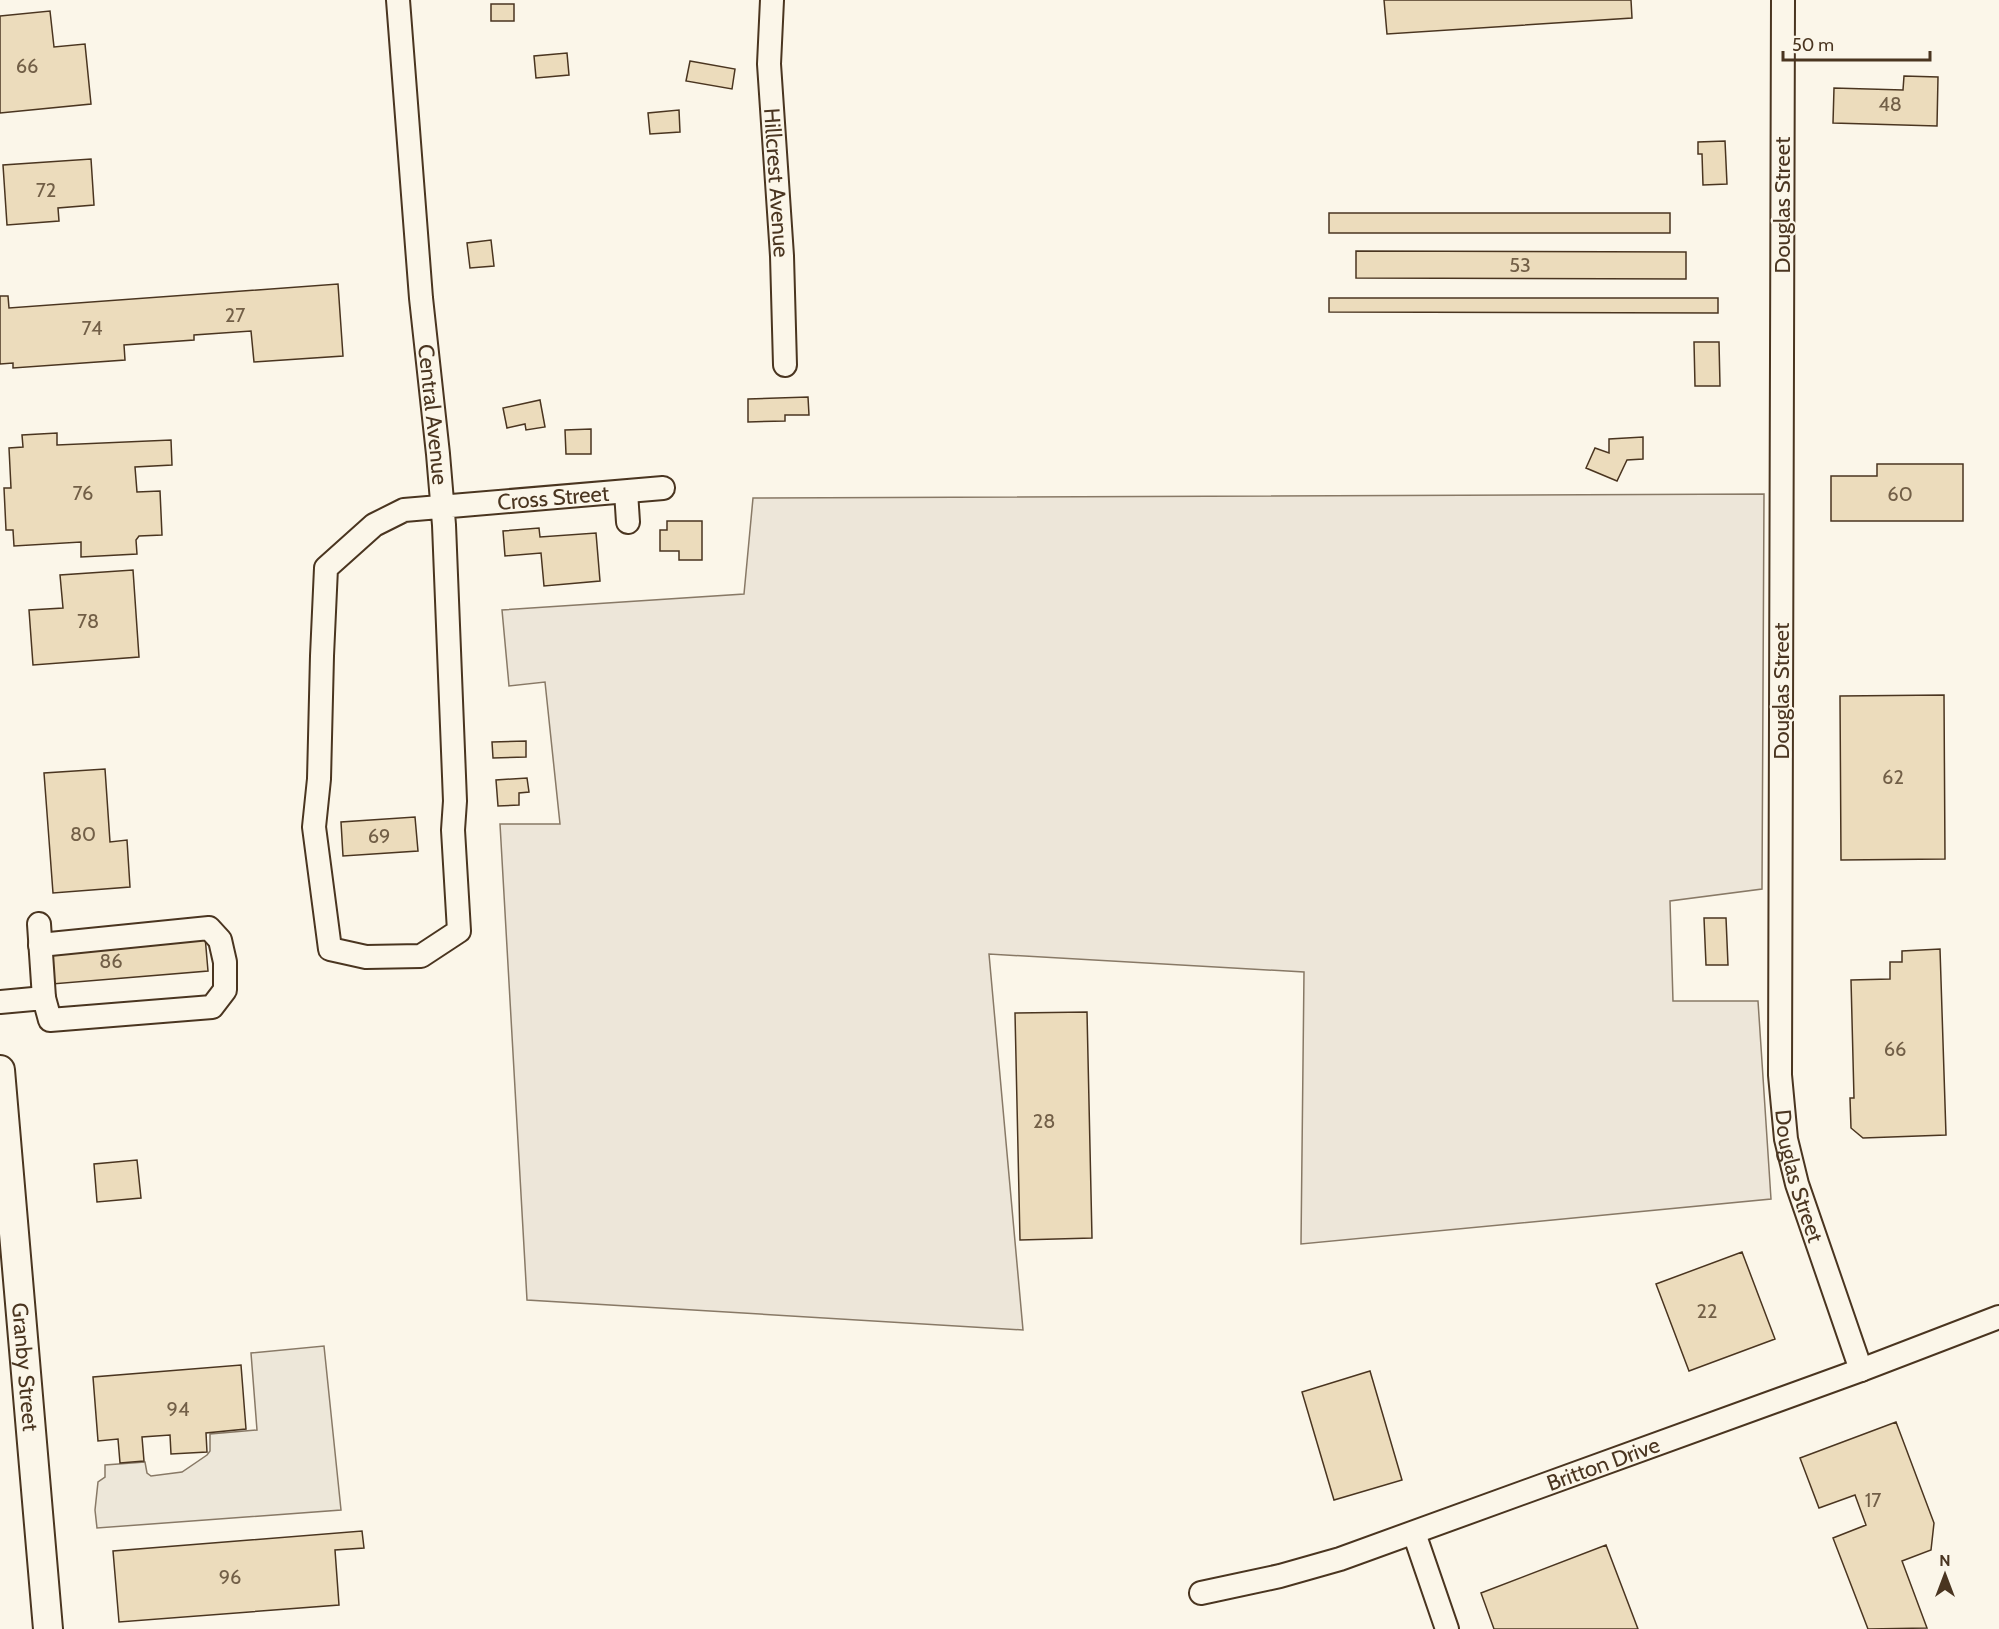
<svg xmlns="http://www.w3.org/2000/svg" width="1999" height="1629" viewBox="0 0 1999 1629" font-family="Cabin,sans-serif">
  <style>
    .green { fill: #ede6d9; stroke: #887966; stroke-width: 1.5 }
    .parking { fill: #ede7d9; stroke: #887966; stroke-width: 1.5 }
    .building { fill: #ecdcbc; stroke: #4a3520; stroke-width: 1.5 }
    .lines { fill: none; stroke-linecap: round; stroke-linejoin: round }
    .minor-casing { stroke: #4a3520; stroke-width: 26 }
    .major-casing { stroke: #4a3520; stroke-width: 32 }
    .minor { stroke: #fbf6e9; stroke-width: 22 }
    .major { stroke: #fbf6e9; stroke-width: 28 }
    .labels { text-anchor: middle; stroke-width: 4.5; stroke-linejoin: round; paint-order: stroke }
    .number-label { font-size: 20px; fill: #725f47 }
    .street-label { font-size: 22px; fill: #4a3520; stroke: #fbf6e9 }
  </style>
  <rect width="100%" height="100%" fill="#fbf6e9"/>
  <!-- green -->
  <path class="green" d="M 1764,494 L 1762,889 L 1670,901 L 1673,1001 L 1758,1001 L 1771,1199 L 1301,1244 L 1304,972 L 989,954 L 1023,1330 L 527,1300 L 500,824 L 560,824 L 545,682 L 509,686 L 502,610 L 744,594 L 753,498 Z"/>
  <!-- parking -->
  <path class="parking" d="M 324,1346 L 341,1510 L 97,1528 L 95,1510 L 98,1482 L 105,1477 L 105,1465 L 145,1462 L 147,1473 L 151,1476 L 182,1472 L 207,1455 L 210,1451 L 210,1434 L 257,1430 L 251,1353 Z"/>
  <!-- building -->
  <path class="building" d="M 1384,0 L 1631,0 L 1632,18 L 1387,34 Z
    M 491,4 L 514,4 L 514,21 L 491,21 Z
    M 50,11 L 54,47 L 85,44 L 91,104 L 0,113 L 0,16 Z
    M 567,53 L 569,75 L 536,78 L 534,56 Z
    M 690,61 L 735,69 L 732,89 L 686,81 Z
    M 1904,76 L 1938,77 L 1937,126 L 1833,123 L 1834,88 L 1903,90 Z
    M 679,110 L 680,132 L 650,134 L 648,113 Z
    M 1725,141 L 1727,184 L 1703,185 L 1702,154 L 1698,154 L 1698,142 Z
    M 91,159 L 94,205 L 58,208 L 59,221 L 7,225 L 3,165 Z
    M 1329,213 L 1670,213 L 1670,233 L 1329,233 Z
    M 491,240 L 494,266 L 470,268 L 467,243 Z
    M 1356,251 L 1686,252 L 1686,279 L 1356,278 Z
    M 338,284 L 343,356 L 254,362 L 251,331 L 194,335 L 194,340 L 124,345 L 125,360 L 13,368 L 13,363 L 0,364 L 0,296 L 8,296 L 9,308 Z
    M 1329,298 L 1718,298 L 1718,313 L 1329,312 Z
    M 1694,342 L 1719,342 L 1720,386 L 1695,386 Z
    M 808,397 L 809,415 L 785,415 L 785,421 L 748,422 L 748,399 Z
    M 540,400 L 545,427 L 526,430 L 525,424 L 507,428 L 503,408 Z
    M 591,429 L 591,454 L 566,454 L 565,430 Z
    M 57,433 L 57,445 L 171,440 L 172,465 L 135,467 L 137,492 L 160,491 L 162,535 L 139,536 L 136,540 L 137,554 L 81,557 L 81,542 L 14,546 L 13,530 L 6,530 L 4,488 L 11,488 L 9,448 L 23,447 L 22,435 Z
    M 1643,437 L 1643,459 L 1627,460 L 1617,481 L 1586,468 L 1595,448 L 1609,453 L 1609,439 Z
    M 1877,464 L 1963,464 L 1963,521 L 1831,521 L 1831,476 L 1877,476 Z
    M 667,521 L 702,521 L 702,560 L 679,560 L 679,551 L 660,551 L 660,530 L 667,530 Z
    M 539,528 L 540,537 L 596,533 L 600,581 L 544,586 L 541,553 L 505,556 L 503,531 Z
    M 133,570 L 139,657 L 33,665 L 29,610 L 63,608 L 60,575 Z
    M 1944,695 L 1945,859 L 1841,860 L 1840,696 Z
    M 526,741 L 526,757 L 493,758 L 492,742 Z
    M 105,769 L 110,842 L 127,840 L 130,887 L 53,893 L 44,773 Z
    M 527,778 L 529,792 L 519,793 L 519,805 L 498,806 L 496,780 Z
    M 415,817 L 418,851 L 343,856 L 341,822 Z
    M 1704,918 L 1726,918 L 1728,965 L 1706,965 Z
    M 205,936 L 208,971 L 52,984 L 49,948 Z
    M 1940,949 L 1946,1135 L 1863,1138 L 1851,1128 L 1850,1098 L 1854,1098 L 1851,980 L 1890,979 L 1890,962 L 1902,962 L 1902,951 Z
    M 1087,1012 L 1092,1238 L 1020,1240 L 1015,1013 Z
    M 137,1160 L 141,1198 L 97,1202 L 94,1164 Z
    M 1742,1252 L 1775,1339 L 1689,1371 L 1656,1284 Z
    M 241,1365 L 246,1429 L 206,1433 L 207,1452 L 171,1454 L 170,1435 L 142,1437 L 144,1461 L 120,1463 L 118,1439 L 98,1441 L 93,1377 Z
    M 1370,1371 L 1402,1480 L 1334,1500 L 1302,1392 Z
    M 1896,1422 L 1934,1523 L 1931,1550 L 1902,1561 L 1927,1628 L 1868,1629 L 1833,1538 L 1866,1525 L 1855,1495 L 1819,1508 L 1800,1458 Z
    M 362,1531 L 364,1548 L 335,1550 L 339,1605 L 119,1622 L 113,1551 Z
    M 1606,1545 L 1638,1629 L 1494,1629 L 1481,1593 Z"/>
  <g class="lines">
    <!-- minor casing -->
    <g class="minor-casing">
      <g id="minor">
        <path id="s1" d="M 398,0 L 421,298 L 438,454 C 440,478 442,501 444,525 L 455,801 L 453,830 L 459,931 L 421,956 L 366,957 L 330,949 L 314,827 L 319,779 L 322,656 L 326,568 L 374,525 L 404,510 L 663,488"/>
        <path id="s2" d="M 772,0 L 769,64 L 782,256 L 785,365"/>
        <path id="s3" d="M 1783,0 L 1780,1075 L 1786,1139 L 1797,1184 L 1861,1370"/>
        <path d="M 626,492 L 628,522"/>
        <path d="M 39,924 L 44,998"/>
        <path d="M 0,1002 L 44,998 L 50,1020 L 212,1007 L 225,990 L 225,962 L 220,940 L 209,928 L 40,945"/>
        <path d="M 1414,1533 L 1447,1629"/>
        <path id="s4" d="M 1201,1593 L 1280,1576 L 1340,1559 L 1861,1370 L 1999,1317"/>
      </g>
    </g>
    <!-- major casing -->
    <g class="major-casing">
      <g id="major">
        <path id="s5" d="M 0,1070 L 48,1629"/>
      </g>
    </g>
    <!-- minor -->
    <use href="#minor" class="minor"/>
    <!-- major -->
    <use href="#major" class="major"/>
  </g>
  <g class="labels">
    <!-- number labels -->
    <g class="number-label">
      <text x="27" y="73">66</text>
      <text x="1890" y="111">48</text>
      <text x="46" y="197">72</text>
      <text x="1520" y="272">53</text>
      <text x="235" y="322">27</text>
      <text x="92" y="335">74</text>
      <text x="83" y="500">76</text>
      <text x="1900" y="501">60</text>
      <text x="88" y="628">78</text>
      <text x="1893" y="784">62</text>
      <text x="83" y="841">80</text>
      <text x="379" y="843">69</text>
      <text x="111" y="968">86</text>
      <text x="1895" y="1056">66</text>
      <text x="1044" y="1128">28</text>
      <text x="1707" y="1318">22</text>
      <text x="178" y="1416">94</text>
      <text x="1873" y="1507">17</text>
      <text x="230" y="1584">96</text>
    </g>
    <!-- street labels -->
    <g class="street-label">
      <text dy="8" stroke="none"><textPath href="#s2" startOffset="183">Hillcrest Avenue</textPath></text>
      <text transform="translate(1782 205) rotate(-90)" y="8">Douglas Street</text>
      <text dy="8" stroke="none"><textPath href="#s1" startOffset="416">Central Avenue</textPath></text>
      <text dy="8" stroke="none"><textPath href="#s1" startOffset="1701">Cross Street</textPath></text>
      <text transform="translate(1781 691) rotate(-90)" y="8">Douglas Street</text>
      <text dy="8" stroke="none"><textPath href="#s3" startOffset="1178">Douglas Street</textPath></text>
      <text dy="8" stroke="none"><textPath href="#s5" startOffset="298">Granby Street</textPath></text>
      <text dy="8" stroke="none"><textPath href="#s4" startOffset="423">Britton Drive</textPath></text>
    </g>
  </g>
  <!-- north arrow -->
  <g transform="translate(1945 1575)" stroke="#fbf6e9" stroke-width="4.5" paint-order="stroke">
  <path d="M0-4.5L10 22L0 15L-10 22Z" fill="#4a3520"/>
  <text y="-9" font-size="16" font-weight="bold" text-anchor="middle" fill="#4a3520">N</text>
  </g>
  <!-- scale -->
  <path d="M1783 51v9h147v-9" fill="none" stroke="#4a3520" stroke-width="3"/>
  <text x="1792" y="51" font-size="18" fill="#4a3520" stroke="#fbf6e9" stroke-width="4.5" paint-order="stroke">50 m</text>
</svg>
